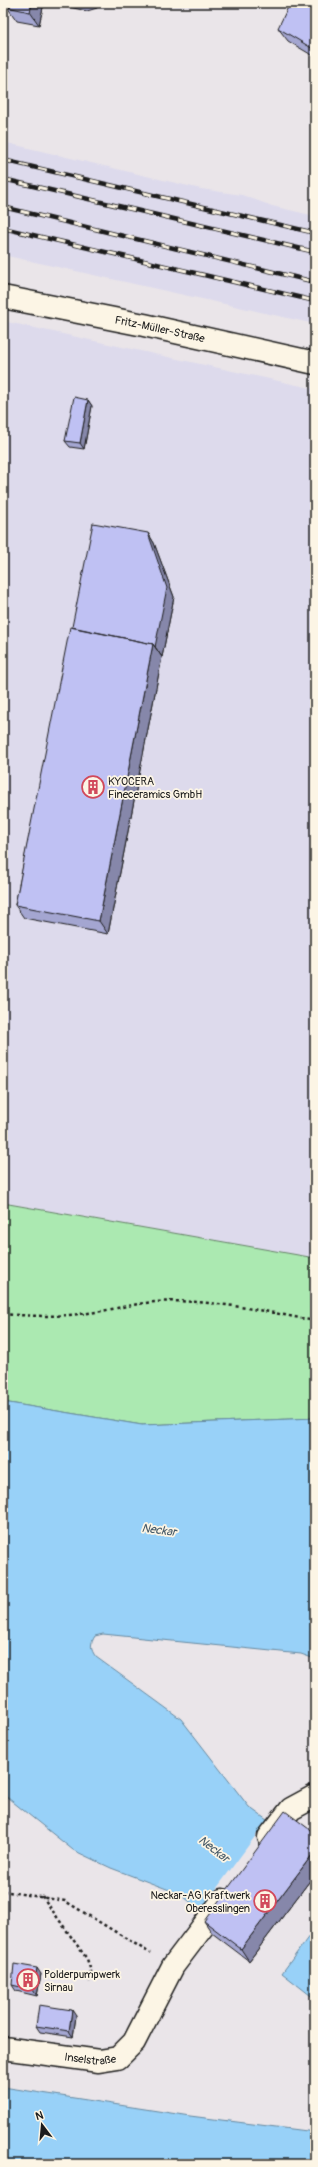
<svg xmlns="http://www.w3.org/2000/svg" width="318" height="2167" viewBox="0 0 318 2167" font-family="Pangolin,sans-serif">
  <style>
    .built { fill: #dddaec }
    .green { fill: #abe9b1; stroke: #648266 }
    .water { fill: #98d1f8; stroke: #6689a0 }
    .pier { fill: #eae5e9 }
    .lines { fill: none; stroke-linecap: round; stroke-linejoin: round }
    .minor-casing { stroke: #1c1c1c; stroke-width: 25 }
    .path { stroke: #1c1c1c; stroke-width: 2.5; stroke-dasharray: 3 3; stroke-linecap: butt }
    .minor { stroke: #fcf5e5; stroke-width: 22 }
    .rail-casing { stroke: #1c1c1c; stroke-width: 4.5 }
    .rail { stroke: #fcf5e5; stroke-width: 3; stroke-dasharray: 9; stroke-linecap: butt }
    .wall { fill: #a4a6d1; stroke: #1c1c1c }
    .shaded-wall { fill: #8687aa; stroke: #1c1c1c }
    .building { fill: #bfc1f3; stroke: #1c1c1c }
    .labels { text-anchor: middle; stroke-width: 3.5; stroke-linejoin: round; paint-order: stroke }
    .street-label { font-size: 11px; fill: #1c1c1c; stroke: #fcf5e5 }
    .poi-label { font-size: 11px; fill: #1c1c1c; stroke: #fcf5e5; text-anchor: start }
    .water-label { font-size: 12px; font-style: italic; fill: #475b69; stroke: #fcf5e5 }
  </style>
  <rect width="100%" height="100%" fill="#eae5e9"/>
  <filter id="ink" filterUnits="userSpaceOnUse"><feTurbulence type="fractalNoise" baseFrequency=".025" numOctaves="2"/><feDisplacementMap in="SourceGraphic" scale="8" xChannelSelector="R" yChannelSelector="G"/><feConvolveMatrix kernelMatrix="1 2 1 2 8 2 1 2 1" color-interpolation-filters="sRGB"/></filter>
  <g filter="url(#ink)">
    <!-- built -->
    <path class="built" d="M 3,142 L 201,189 L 242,195 L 272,206 L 315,216 L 315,324 L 3,255 Z
      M 3,321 L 315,389 L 315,1258 L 3,1203 Z"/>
    <!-- green -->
    <path class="green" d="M 3,1203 L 315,1258 L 315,1418 L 142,1425 L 3,1402 Z"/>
    <!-- water -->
    <path class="water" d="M 3,1402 L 142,1425 L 315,1418 L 315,1659 L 301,1654 L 103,1634 L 95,1636 C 90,1644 90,1649 96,1657 L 181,1719 L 249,1807 L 286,1834 L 219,1924 L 180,1894 L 111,1868 L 73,1850 L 3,1794 Z
      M 315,1928 L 315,1999 L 282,1973 Z
      M 3,2087 L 190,2116 L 315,2132 L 315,2164 L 3,2164 Z"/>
    <!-- pier -->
    <path class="pier" d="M 268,1819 L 287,1832 L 217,1926 L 199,1912 Z"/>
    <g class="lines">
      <!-- minor casing -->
      <g class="minor-casing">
        <g id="minor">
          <path id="s1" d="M 3,297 L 144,325 L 315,363"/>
          <path d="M 269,1837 L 291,1809 L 315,1796"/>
          <path id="s2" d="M 3,2048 L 99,2061 L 118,2058 L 134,2042 L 173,1966 L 223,1900"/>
        </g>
      </g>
      <!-- path -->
      <path class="path" d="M 3,1314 C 29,1316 54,1317 79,1314 C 105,1312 129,1304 155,1302 C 208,1298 263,1311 315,1321
        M 3,1891 L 65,1901 L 150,1953
        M 42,1896 L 87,1959 L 91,1971 L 90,1983"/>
      <!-- minor -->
      <use href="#minor" class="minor"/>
      <!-- rail casing -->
      <g class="rail-casing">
        <path id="rail" d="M 3,160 L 315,233
          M 3,179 L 315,252
          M 3,207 L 315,282
          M 3,228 L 315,301"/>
      </g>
      <!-- rail -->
      <use href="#rail" class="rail"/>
    </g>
    <!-- wall -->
    <path class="wall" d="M 8,3 L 44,3 L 39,25 L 17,21 L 7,7 Z
      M 51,3 L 102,3 L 97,8 L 87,11 Z
      M 315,7 L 315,57 L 288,41 L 278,28 Z
      M 88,400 L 92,406 L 84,449 L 70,447 L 65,441 Z
      M 148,533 L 154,543 L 174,597 L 162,657 L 108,934 L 24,918 L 15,905 L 72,627 Z
      M 315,1829 L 315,1874 L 249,1961 L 212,1933 L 204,1921 L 313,1832 Z
      M 41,1974 L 37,1996 L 16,1991 L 12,1985 Z
      M 76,2016 L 73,2037 L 40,2032 L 36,2026 Z"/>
    <!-- shaded-wall -->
    <path class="shaded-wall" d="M 32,3 L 44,3 L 39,25 L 30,12 Z
      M 88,400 L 92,406 L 84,449 L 80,443 Z
      M 148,533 L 154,543 L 174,597 L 162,657 L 155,647 Z
      M 153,644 L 162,657 L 108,934 L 99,921 Z
      M 315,1851 L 315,1874 L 249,1961 L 241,1949 Z
      M 37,1968 L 41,1974 L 37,1996 L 33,1990 Z
      M 72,2010 L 76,2016 L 73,2037 L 69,2031 Z"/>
    <!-- building -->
    <path class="building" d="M 8,3 L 32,3 L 30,12 L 7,7 Z
      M 290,3 L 309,3 L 315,7 L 315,50 L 278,28 Z
      M 74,397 L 88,400 L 80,443 L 65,441 Z
      M 93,523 L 148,533 L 167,588 L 155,647 L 153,644 L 72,627 Z
      M 70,627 L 153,644 L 99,921 L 15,905 Z
      M 285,1811 L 313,1832 L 315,1829 L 315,1851 L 241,1949 L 204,1921 Z
      M 14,1964 L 37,1968 L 33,1990 L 12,1985 Z
      M 39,2005 L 72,2010 L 69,2031 L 36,2026 Z"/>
  </g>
  <!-- icons -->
  <defs>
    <g id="building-ring" transform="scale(1.15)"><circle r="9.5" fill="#fcf5e5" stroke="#d1495b" stroke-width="1.5"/><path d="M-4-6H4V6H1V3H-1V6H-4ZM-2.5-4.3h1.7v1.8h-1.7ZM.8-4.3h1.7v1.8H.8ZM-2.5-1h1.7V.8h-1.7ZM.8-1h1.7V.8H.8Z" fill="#d1495b"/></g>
  </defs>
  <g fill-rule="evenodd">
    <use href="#building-ring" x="93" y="787"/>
    <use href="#building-ring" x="265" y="1901"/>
    <use href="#building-ring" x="28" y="1980"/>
  </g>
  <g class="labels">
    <!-- street labels -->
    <g class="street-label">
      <text dy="4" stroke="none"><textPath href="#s1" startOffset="160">Fritz-Müller-Straße</textPath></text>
      <text dy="4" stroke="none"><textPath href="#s2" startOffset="88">Inselstraße</textPath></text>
    </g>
    <!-- poi labels -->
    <g class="poi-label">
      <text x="108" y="785">KYOCERA<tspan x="108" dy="13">Fineceramics GmbH</tspan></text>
      <text x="250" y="1899" text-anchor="end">Neckar-AG Kraftwerk<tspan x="250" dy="13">Oberesslingen</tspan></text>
      <text x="44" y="1978">Polderpumpwerk<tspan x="44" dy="13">Sirnau</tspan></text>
    </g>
    <!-- water labels -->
    <g class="water-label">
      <text transform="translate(159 1530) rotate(7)" y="4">Neckar</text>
      <text transform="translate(214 1849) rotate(38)" y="4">Neckar</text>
    </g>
  </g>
  <!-- margin -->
  <rect width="318" height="2167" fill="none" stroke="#fcf5e5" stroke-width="16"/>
  <rect x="8" y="8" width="302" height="2151" fill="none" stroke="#1c1c1c" stroke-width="1.5" filter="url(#ink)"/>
  <!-- north arrow -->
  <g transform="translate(42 2125) rotate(344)" stroke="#fcf5e5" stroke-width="3" paint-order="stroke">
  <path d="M0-3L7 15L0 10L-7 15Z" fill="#1c1c1c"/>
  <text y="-6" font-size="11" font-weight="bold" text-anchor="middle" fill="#1c1c1c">N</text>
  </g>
</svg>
